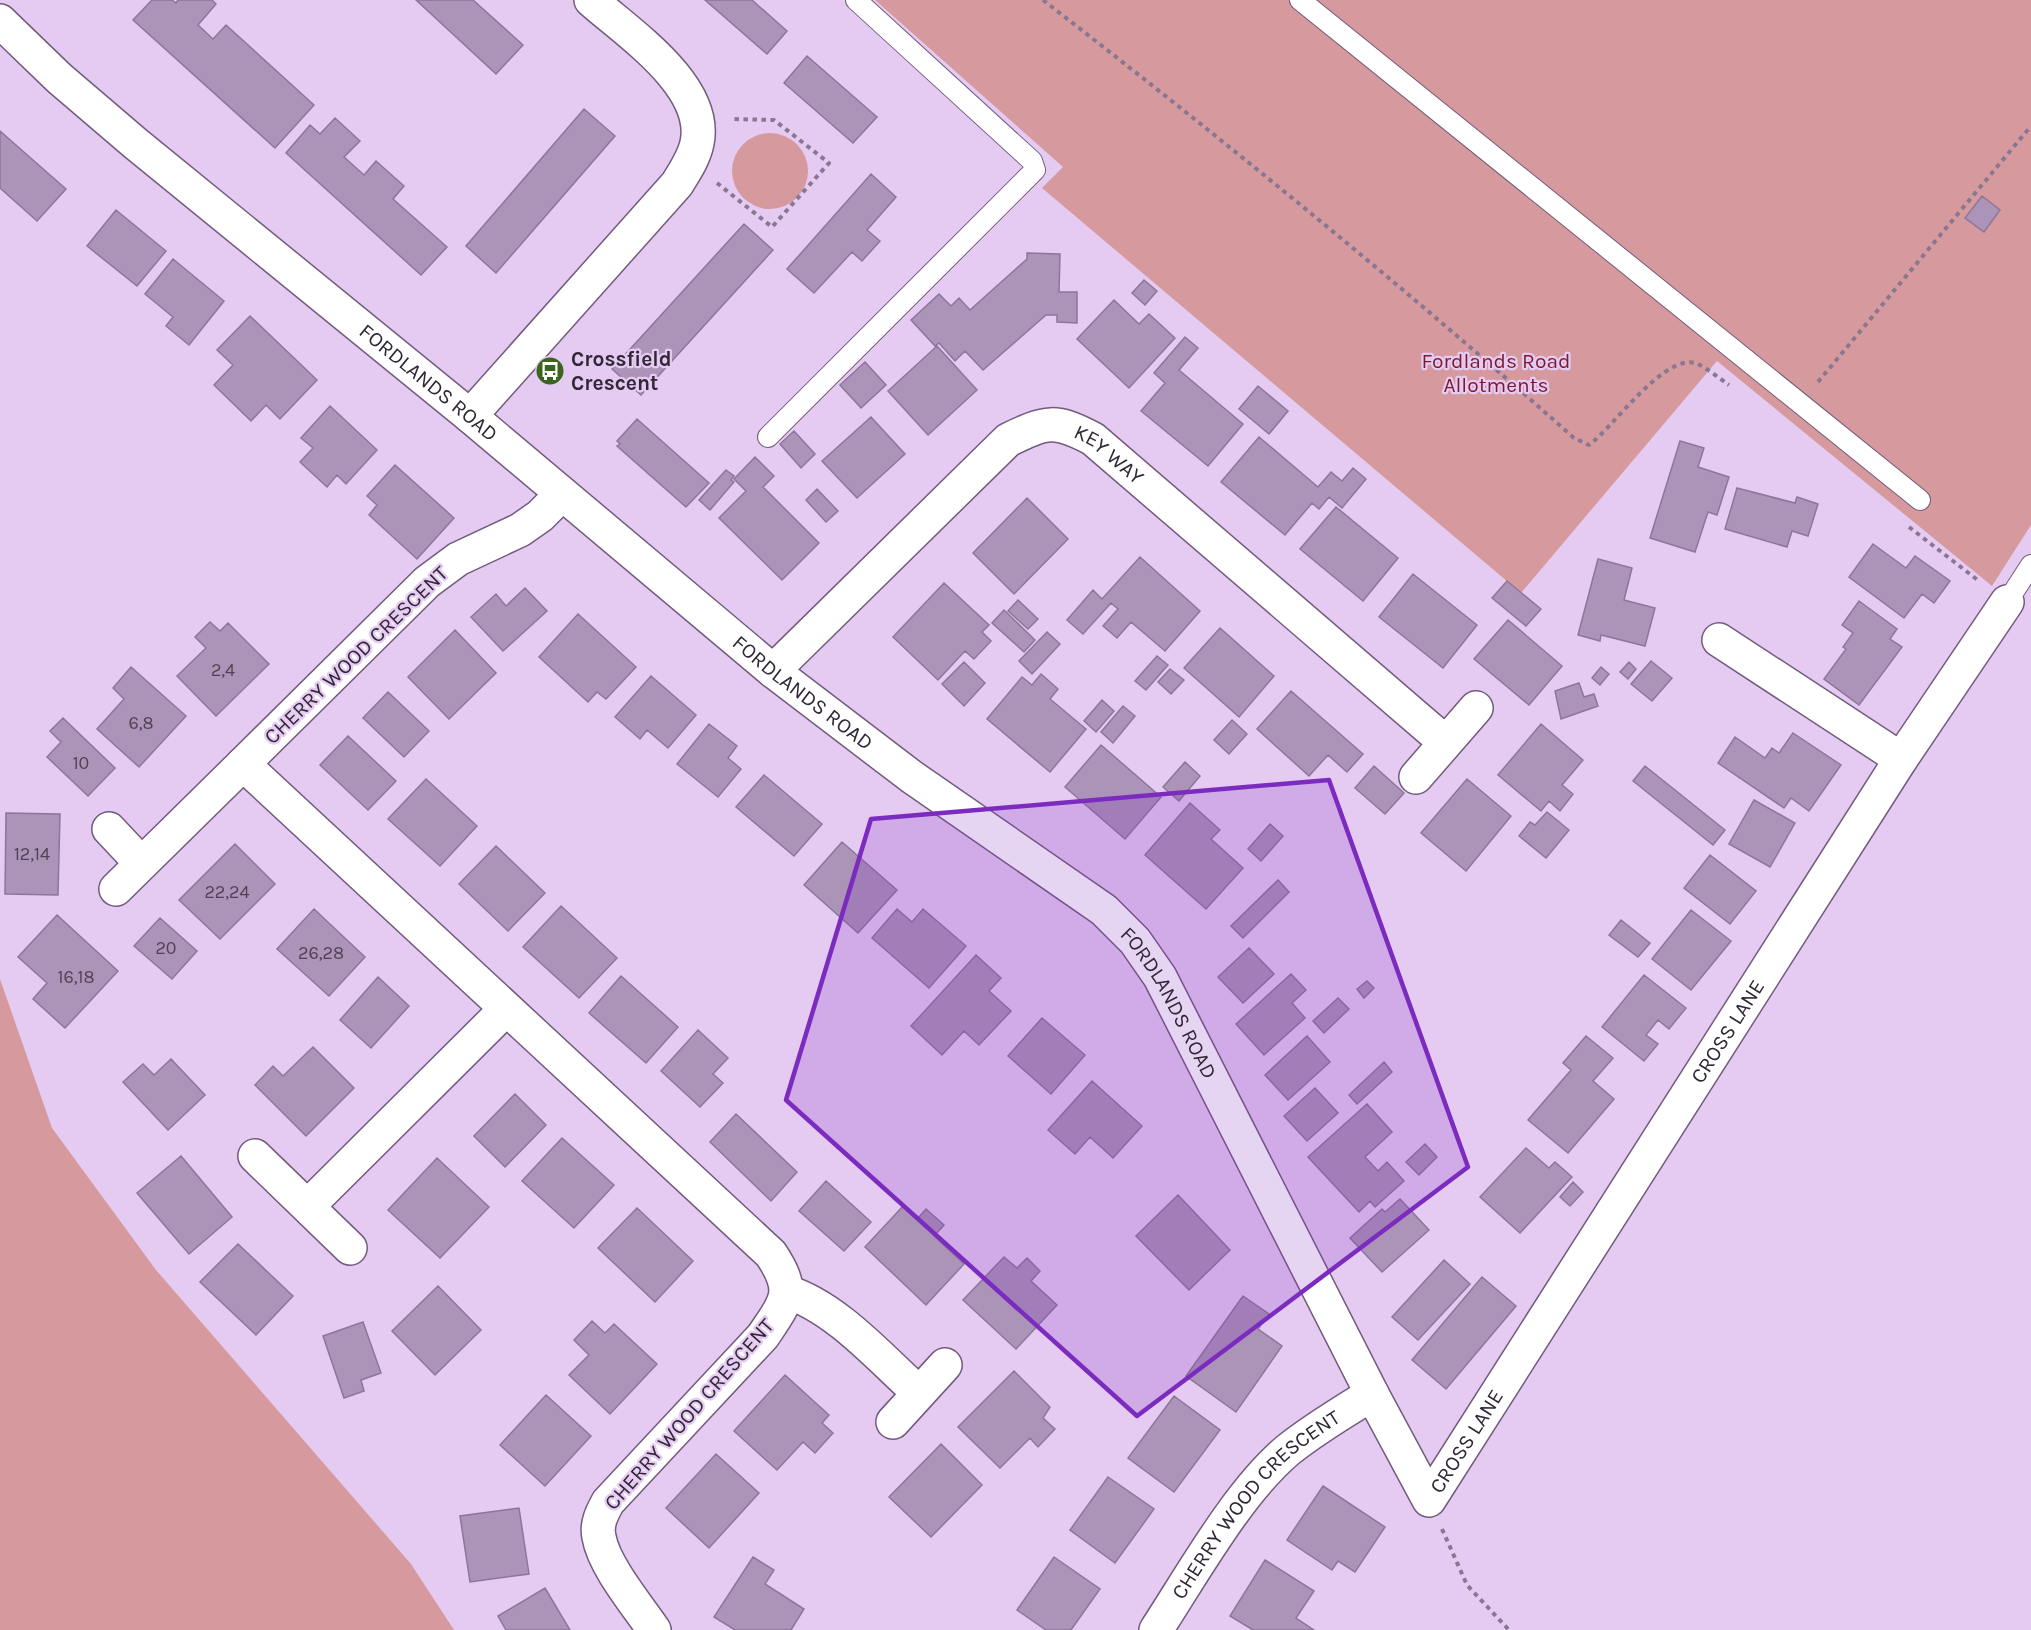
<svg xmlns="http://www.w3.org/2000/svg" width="2031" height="1630" viewBox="0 0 2031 1630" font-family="Karla,sans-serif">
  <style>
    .green { fill: #d69a9e }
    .building { fill: #ac93b8; stroke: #8d7699; stroke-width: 1.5 }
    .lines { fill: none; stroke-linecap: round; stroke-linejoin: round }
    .service-casing { stroke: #725b7d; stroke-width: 22 }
    .minor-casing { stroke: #725b7d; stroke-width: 36 }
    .path { stroke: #897792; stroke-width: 4; stroke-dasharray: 4.5 4.5; stroke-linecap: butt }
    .service { stroke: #fff; stroke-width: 20 }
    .minor { stroke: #fff; stroke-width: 33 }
    .marked { fill: #7b2cbf; fill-opacity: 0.2; stroke: #7b2cbf; stroke-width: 4.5; stroke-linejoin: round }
    .labels { text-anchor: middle; stroke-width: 4.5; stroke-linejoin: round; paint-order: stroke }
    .number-label { font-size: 18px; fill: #504256 }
    .poi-label { font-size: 21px; font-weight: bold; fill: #312736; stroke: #e5cbf2; text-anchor: start }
    .park-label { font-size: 21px; fill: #7e182e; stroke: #e5cbf2 }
    .street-label { font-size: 21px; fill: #312736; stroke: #e5cbf2 }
  </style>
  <rect width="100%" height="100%" fill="#e5cbf2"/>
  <!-- green -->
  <path class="green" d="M 875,0 L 2031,0 L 2031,525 L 1992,586 L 1717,361 L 1521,593 L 1042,188 L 1063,167 Z
    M732 171a38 38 0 1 1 76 0a38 38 0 1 1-76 0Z
    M 0,979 L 52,1128 L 156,1270 L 411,1564 L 454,1630 L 0,1630 Z"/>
  <!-- building -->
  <path class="building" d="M 152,0 L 172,0 L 176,3 L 178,0 L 212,0 L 216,4 L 198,25 L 213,39 L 226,25 L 314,105 L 275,148 L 133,20 Z
    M 416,0 L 473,0 L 523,45 L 496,74 Z
    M 705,0 L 752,0 L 787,31 L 767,54 Z
    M 807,56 L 877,117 L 853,143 L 784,83 Z
    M 584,109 L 615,136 L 496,273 L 466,246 Z
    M 335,118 L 360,141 L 344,157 L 364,175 L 376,161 L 404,186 L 393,199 L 447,247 L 421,275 L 286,153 L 310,125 L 320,134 Z
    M 0,131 L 66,189 L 37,221 L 0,188 Z
    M 871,174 L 896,197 L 867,230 L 880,241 L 862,261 L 852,252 L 814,293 L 787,269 Z
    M 1982,196 L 2000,210 L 1984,232 L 1965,218 Z
    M 116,210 L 166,251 L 137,286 L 87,246 Z
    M 744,224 L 773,250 L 641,395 L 612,369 Z
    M 1027,253 L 1060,254 L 1059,292 L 1077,292 L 1077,323 L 1057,322 L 1057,315 L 1046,315 L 983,370 L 965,351 L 955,361 L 939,343 L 935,346 L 911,320 L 939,294 L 951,306 L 959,298 L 970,310 L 1027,259 Z
    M 173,259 L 224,301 L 189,345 L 166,326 L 173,317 L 145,294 Z
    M 1144,280 L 1157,291 L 1145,305 L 1132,293 Z
    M 1114,300 L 1139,324 L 1149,314 L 1175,338 L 1129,388 L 1077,339 Z
    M 250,316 L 317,380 L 280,419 L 266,405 L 251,421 L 214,385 L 233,365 L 217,350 Z
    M 1185,337 L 1198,348 L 1179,370 L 1243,424 L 1208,466 L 1141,411 L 1165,383 L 1154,373 Z
    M 937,346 L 977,390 L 928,435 L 888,391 Z
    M 865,362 L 886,385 L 861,408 L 840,385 Z
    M 1258,386 L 1288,411 L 1269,434 L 1239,409 Z
    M 330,406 L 377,450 L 346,484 L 337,475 L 327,487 L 300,462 L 313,448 L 301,438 Z
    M 871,417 L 905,454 L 857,498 L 822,461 Z
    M 637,419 L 709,483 L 686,507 L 617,446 L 620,444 L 617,441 Z
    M 794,431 L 815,454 L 801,468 L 780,444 Z
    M 1259,437 L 1318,487 L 1331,472 L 1342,481 L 1353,468 L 1366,479 L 1342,508 L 1329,497 L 1319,509 L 1312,503 L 1285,535 L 1221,482 Z
    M 1680,441 L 1704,448 L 1698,467 L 1729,477 L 1717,515 L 1708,512 L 1695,552 L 1650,538 Z
    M 755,457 L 774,476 L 763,487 L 819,543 L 782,580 L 719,518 L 746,491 L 734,479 Z
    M 395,465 L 454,518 L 417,559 L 369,515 L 377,505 L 367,496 Z
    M 726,470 L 734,476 L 731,480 L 734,482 L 710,510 L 699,500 Z
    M 1737,488 L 1795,503 L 1797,497 L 1818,504 L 1808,536 L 1792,531 L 1787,547 L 1725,529 Z
    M 817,489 L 838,511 L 826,522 L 806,500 Z
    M 1027,498 L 1068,539 L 1014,594 L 973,553 Z
    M 1336,507 L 1398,558 L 1363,601 L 1300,549 Z
    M 1873,544 L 1906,568 L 1915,556 L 1950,581 L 1934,603 L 1922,594 L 1904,618 L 1849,577 Z
    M 1140,557 L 1200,611 L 1165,651 L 1131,622 L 1117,638 L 1103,626 L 1118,609 L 1111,603 L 1083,634 L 1067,620 L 1093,590 L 1102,599 Z
    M 1598,559 L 1632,568 L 1624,600 L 1655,608 L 1645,646 L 1601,635 L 1600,641 L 1578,635 Z
    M 1413,574 L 1477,625 L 1443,668 L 1379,617 Z
    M 1507,581 L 1541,609 L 1526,626 L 1492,598 Z
    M 944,583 L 989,625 L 982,632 L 991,641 L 974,659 L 965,651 L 938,680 L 893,637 Z
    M 525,588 L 547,611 L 503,651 L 471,617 L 496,594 L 506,606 Z
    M 1018,600 L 1038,619 L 1028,629 L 1008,611 Z
    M 1859,601 L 1897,629 L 1890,639 L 1902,647 L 1859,705 L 1824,679 L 1846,649 L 1843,647 L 1853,633 L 1842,625 Z
    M 1004,610 L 1035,640 L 1024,652 L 992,623 Z
    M 578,614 L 636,667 L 606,699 L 597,692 L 588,702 L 539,657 Z
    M 1508,620 L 1562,666 L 1529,705 L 1474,659 Z
    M 210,622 L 220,631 L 228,623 L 269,664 L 216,716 L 177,676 L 206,648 L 195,637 Z
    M 1220,628 L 1274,676 L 1239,717 L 1184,668 Z
    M 455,630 L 496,673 L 449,719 L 408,677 Z
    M 1047,632 L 1060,644 L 1032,674 L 1019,661 Z
    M 1157,656 L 1168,665 L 1146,690 L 1135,681 Z
    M 1651,661 L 1672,678 L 1652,701 L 1631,684 Z
    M 964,662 L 985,683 L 964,706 L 942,684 Z
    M 1629,662 L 1636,669 L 1628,679 L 1620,672 Z
    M 131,667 L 186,716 L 139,767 L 97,729 L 124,699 L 113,688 Z
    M 1601,667 L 1609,674 L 1600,685 L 1592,678 Z
    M 1170,669 L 1184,680 L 1171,694 L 1158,682 Z
    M 1041,674 L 1058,689 L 1050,699 L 1086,729 L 1050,772 L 987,719 L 1022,677 L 1032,685 Z
    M 651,676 L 696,715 L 668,748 L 647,730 L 640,739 L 615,717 Z
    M 1579,683 L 1584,697 L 1594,694 L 1598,706 L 1561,719 L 1555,691 Z
    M 1291,691 L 1363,754 L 1347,772 L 1328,755 L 1309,776 L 1257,729 Z
    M 388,692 L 429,731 L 404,757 L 363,718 Z
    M 1102,700 L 1114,711 L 1096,732 L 1084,721 Z
    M 1123,706 L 1135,716 L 1113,743 L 1101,732 Z
    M 63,718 L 115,768 L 88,796 L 47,757 L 61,742 L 50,731 Z
    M 1232,720 L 1247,734 L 1229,754 L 1214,740 Z
    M 709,724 L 737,746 L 728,758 L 741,769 L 718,797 L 677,764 Z
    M 1541,724 L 1583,760 L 1562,785 L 1573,794 L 1560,811 L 1549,801 L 1541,811 L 1498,775 Z
    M 1793,733 L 1841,765 L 1809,811 L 1791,798 L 1784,808 L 1718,763 L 1735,737 L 1765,758 L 1772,748 L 1779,753 Z
    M 348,736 L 396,781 L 368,810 L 320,765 Z
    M 1101,745 L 1161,797 L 1125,839 L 1065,787 Z
    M 1185,762 L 1200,776 L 1179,801 L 1163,787 Z
    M 1374,766 L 1404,793 L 1385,814 L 1355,788 Z
    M 1645,766 L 1725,830 L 1713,845 L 1633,781 Z
    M 764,775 L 822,824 L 794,856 L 736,807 Z
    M 426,779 L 477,826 L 440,866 L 388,819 Z
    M 1467,779 L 1511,816 L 1466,871 L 1421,833 Z
    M 1754,800 L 1795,823 L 1770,867 L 1729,844 Z
    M 1190,803 L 1220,830 L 1211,839 L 1243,868 L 1206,909 L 1145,855 Z
    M 1547,812 L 1569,830 L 1546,858 L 1519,836 L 1530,822 L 1535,825 Z
    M 6,813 L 60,814 L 58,895 L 5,894 Z
    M 1270,824 L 1283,836 L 1261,861 L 1248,849 Z
    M 842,842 L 897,890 L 858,933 L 804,885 Z
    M 235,844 L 275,884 L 220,939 L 179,900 Z
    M 496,846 L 545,893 L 508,931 L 459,884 Z
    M 1710,855 L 1756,891 L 1730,924 L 1684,888 Z
    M 1278,880 L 1289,892 L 1243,938 L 1231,926 Z
    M 561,906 L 617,958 L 579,998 L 523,947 Z
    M 314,909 L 365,957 L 329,996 L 277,949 Z
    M 897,909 L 912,922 L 923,909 L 966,946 L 929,988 L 872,938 Z
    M 1691,910 L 1731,941 L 1691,990 L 1652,959 Z
    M 57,915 L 118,971 L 65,1028 L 33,999 L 47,983 L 18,957 Z
    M 160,918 L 197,951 L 172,979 L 134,946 Z
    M 1621,920 L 1650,943 L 1638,957 L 1609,935 Z
    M 1249,948 L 1274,974 L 1243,1003 L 1218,977 Z
    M 976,955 L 1001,978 L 989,991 L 1011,1011 L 979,1045 L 964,1031 L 942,1055 L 911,1026 Z
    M 1291,974 L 1306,990 L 1292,1003 L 1305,1018 L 1264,1055 L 1236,1024 Z
    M 1644,975 L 1686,1008 L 1669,1029 L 1658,1020 L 1646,1035 L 1658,1044 L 1644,1061 L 1602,1027 Z
    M 621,976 L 678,1027 L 646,1063 L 589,1013 Z
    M 378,977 L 409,1006 L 371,1048 L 340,1020 Z
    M 1367,981 L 1374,988 L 1364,998 L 1357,989 Z
    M 1338,998 L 1349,1009 L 1324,1033 L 1313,1021 Z
    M 1042,1018 L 1085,1055 L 1051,1094 L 1008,1056 Z
    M 698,1030 L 728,1058 L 713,1074 L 723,1083 L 700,1107 L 661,1071 Z
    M 1307,1036 L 1330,1062 L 1288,1100 L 1265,1075 Z
    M 1586,1036 L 1613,1058 L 1593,1081 L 1614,1099 L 1568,1153 L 1528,1120 L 1571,1070 L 1563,1063 Z
    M 313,1047 L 354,1088 L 306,1136 L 255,1085 L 273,1066 L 283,1076 Z
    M 171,1059 L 205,1095 L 168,1130 L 123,1082 L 143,1064 L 154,1075 Z
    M 1384,1062 L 1392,1072 L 1357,1104 L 1349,1095 Z
    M 1092,1081 L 1142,1126 L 1113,1158 L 1090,1137 L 1075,1154 L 1048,1130 Z
    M 1315,1088 L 1338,1113 L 1307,1141 L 1284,1116 Z
    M 515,1094 L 546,1125 L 505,1167 L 474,1136 Z
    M 1367,1104 L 1392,1132 L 1365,1157 L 1378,1171 L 1387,1162 L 1404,1181 L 1375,1207 L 1370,1201 L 1359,1212 L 1308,1157 Z
    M 736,1114 L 797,1172 L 771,1201 L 710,1142 Z
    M 562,1138 L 614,1185 L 574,1228 L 522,1181 Z
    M 1425,1144 L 1437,1157 L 1419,1175 L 1406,1162 Z
    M 1526,1148 L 1549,1168 L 1555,1162 L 1572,1177 L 1520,1233 L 1480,1197 Z
    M 181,1156 L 232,1217 L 189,1254 L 137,1193 Z
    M 437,1158 L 489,1207 L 440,1258 L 388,1210 Z
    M 826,1181 L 871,1222 L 844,1251 L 799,1211 Z
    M 1573,1182 L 1583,1192 L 1570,1206 L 1560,1197 Z
    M 1178,1195 L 1230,1250 L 1189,1290 L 1136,1236 Z
    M 1400,1199 L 1429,1230 L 1382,1272 L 1350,1238 L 1382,1209 L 1385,1212 Z
    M 904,1205 L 918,1218 L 926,1209 L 944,1225 L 934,1236 L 964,1264 L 926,1305 L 865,1247 Z
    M 637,1208 L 693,1261 L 655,1302 L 598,1248 Z
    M 238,1244 L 293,1296 L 256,1335 L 200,1282 Z
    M 1004,1257 L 1017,1268 L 1027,1258 L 1040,1271 L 1031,1281 L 1057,1305 L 1016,1349 L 963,1300 Z
    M 1444,1260 L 1470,1284 L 1418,1340 L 1392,1317 Z
    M 1482,1277 L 1516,1306 L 1446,1389 L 1412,1360 Z
    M 438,1286 L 481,1330 L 435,1375 L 392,1331 Z
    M 1243,1296 L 1269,1314 L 1258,1329 L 1282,1346 L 1236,1412 L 1186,1376 Z
    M 592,1321 L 605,1333 L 614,1324 L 657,1364 L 610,1414 L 569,1375 L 589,1355 L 574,1340 Z
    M 363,1322 L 381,1373 L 361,1380 L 364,1391 L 344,1398 L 323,1336 Z
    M 1014,1371 L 1050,1407 L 1043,1418 L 1055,1429 L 1038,1447 L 1030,1438 L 1000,1468 L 958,1427 Z
    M 785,1375 L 829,1415 L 822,1423 L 833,1433 L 815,1453 L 803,1442 L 777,1470 L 734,1431 Z
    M 546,1395 L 591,1436 L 545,1486 L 500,1445 Z
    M 1174,1396 L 1220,1430 L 1174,1492 L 1128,1458 Z
    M 941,1444 L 982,1485 L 931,1537 L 889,1497 Z
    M 716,1454 L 759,1493 L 709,1548 L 666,1508 Z
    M 1108,1477 L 1154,1509 L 1115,1563 L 1070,1530 Z
    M 1323,1486 L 1385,1527 L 1355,1572 L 1338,1561 L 1332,1570 L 1287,1540 Z
    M 519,1508 L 529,1574 L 470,1582 L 460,1516 Z
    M 753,1557 L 774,1570 L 765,1584 L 804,1609 L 791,1630 L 735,1630 L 714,1617 Z
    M 1054,1557 L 1100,1589 L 1071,1630 L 1046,1630 L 1017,1610 Z
    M 1265,1560 L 1314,1591 L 1296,1618 L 1314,1630 L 1253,1630 L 1230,1616 Z
    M 545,1588 L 570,1630 L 506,1630 L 498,1616 Z"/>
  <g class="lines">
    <!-- service casing -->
    <g class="service-casing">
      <path id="service" d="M 1300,0 L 1920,500
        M 768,437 L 1035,170 L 1032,161 L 856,0
        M 2007,602 L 2031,565"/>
    </g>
    <!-- minor casing -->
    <g class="minor-casing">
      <g id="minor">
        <path id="s1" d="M 0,21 L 59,78 L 135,143 L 470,416 L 773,671 L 912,777 L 1104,910 L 1135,941 L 1160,977 L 1372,1394 L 1429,1500 L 1901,759 L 2007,602"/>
        <path d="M 470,416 L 677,184 C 685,171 694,158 697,143 C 709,86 628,33 591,0"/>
        <path d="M 562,494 L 540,516 L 520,530 L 458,559 L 427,582 L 243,764 L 771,1254 C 796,1292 787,1300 763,1336 L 608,1502 C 602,1513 596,1524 599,1537 C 604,1566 637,1605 654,1630"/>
        <path d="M 1719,640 L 1901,759"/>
        <path id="s2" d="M 773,671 L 1008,440 C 1047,421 1055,419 1093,439 L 1445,742"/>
        <path d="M 1416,777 L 1476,708"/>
        <path d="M 109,829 L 141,863"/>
        <path d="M 116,889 L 243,764"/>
        <path d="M 255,1156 L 350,1248"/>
        <path d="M 308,1206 L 506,1009"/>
        <path d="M 787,1292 C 836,1307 881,1359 919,1393"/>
        <path d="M 893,1422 L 945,1365"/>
        <path id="s3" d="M 1156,1630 C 1192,1575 1238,1492 1288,1450 C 1314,1429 1343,1412 1372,1394"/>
      </g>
    </g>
    <!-- path -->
    <path class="path" d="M 1043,0 C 1225,141 1402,285 1574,438 L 1589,445 C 1614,427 1666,350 1698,364 C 1708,369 1719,378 1729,385
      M 717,183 L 772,227 L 829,163 L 774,120 L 731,119
      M 1818,382 L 2031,126
      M 1909,527 L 1979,581
      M 1442,1529 L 1467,1585 L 1509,1630"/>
    <!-- service -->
    <use href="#service" class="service"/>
    <!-- minor -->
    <use href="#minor" class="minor"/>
  </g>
  <!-- marked area -->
  <path class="marked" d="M 1329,780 L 1468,1167 L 1137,1416 L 786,1100 L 871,819 Z"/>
  <!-- icons -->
  <defs>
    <g id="bus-disc" transform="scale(1.5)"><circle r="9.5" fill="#3c641f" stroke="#e5cbf2"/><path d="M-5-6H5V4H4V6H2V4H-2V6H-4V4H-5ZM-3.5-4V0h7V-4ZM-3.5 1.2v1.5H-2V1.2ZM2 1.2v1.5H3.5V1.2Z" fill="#fff"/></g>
  </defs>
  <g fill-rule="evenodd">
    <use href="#bus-disc" x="550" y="371"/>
  </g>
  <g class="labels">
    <!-- number labels -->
    <g class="number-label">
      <text x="223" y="676">2,4</text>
      <text x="141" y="729">6,8</text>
      <text x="81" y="769">10</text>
      <text x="32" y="860">12,14</text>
      <text x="227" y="898">22,24</text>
      <text x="166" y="954">20</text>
      <text x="321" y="959">26,28</text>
      <text x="76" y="983">16,18</text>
    </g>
    <!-- poi labels -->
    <g class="poi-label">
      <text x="571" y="366">Crossfield<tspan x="571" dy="24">Crescent</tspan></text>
    </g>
    <!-- park labels -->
    <g class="park-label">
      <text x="1496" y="368">Fordlands Road<tspan x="1496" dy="24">Allotments</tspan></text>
    </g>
    <!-- street labels -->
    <g class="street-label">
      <text dy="7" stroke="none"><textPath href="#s1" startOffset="561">FORDLANDS ROAD</textPath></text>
      <text dy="7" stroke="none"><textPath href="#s2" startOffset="442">KEY WAY</textPath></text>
      <text transform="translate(356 655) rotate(-44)" y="7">CHERRY WOOD CRESCENT</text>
      <text dy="7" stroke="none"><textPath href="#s1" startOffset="1047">FORDLANDS ROAD</textPath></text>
      <text dy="7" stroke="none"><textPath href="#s1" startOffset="1533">FORDLANDS ROAD</textPath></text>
      <text dy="7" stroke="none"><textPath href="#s1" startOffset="2650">CROSS LANE</textPath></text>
      <text transform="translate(689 1414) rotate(-49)" y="7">CHERRY WOOD CRESCENT</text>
      <text dy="7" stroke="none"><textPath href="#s1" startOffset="2164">CROSS LANE</textPath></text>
      <text dy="7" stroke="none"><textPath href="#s3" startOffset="162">CHERRY WOOD CRESCENT</textPath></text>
    </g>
  </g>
</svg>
